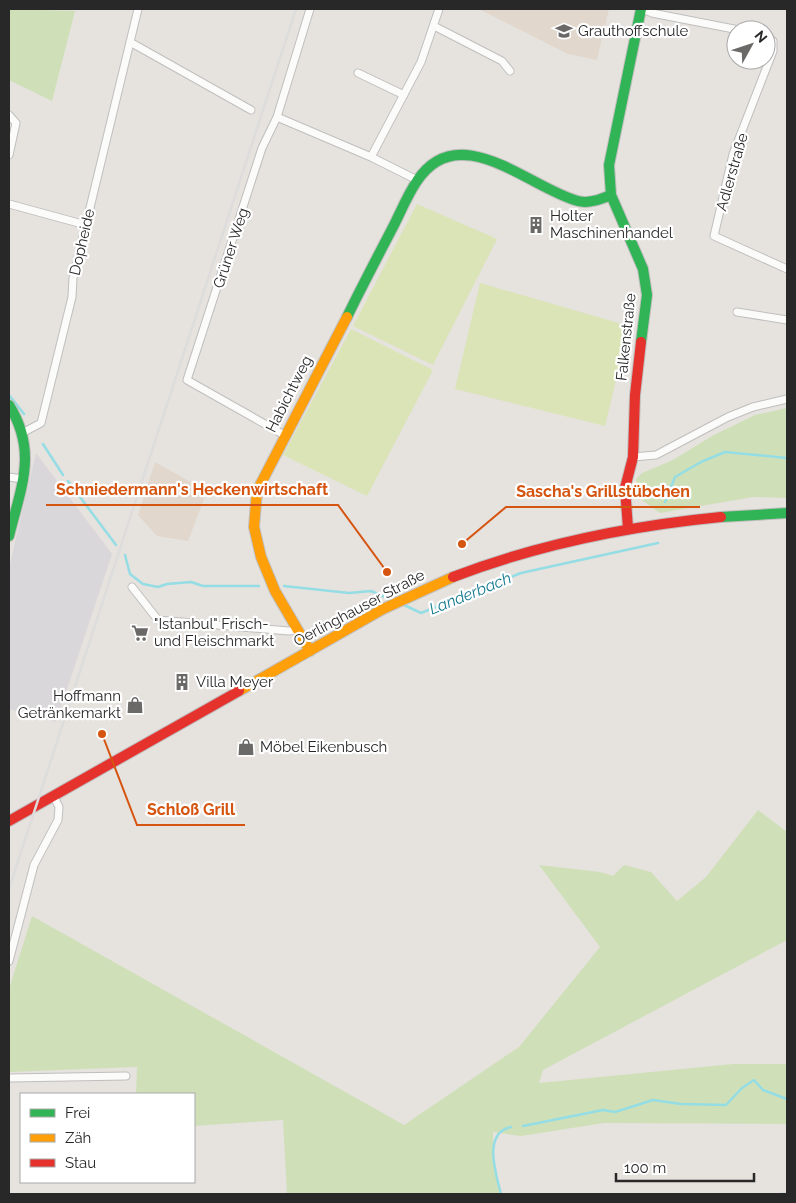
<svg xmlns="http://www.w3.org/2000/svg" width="796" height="1203" viewBox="0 0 796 1203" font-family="Raleway,sans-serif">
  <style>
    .industrial { fill: #d9d7da }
    .education { fill: #e1d7cc }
    .green { fill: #cfe0b8 }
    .pitch { fill: #dae4b6 }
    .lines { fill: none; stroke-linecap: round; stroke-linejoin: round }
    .stream { stroke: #95dde4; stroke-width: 2.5 }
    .street-casing { stroke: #c0bfbf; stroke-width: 9 }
    .fast-casing { stroke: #c0bfbf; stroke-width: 12 }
    .slow-casing { stroke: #c0bfbf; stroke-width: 12 }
    .jam-casing { stroke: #c0bfbf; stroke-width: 12 }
    .street { stroke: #fbfbfa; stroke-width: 7 }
    .fast { stroke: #30b455; stroke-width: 10 }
    .slow { stroke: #ff9f0a; stroke-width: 10 }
    .jam { stroke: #e5322d; stroke-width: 10 }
    .rail { stroke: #ddd; stroke-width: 2.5 }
    .labels { text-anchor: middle; stroke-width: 4.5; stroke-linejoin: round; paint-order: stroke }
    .poi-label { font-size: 15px; fill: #282828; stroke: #fff; text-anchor: start }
    .street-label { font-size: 15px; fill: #282828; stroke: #fff }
    .water-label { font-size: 16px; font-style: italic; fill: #147990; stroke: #fff }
    .leader { fill: none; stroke: #d5540f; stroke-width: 2 }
    .callout-dot { fill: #d5540f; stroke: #fff; stroke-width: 2 }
    .callout-label { font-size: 16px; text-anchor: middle; font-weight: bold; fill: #d5540f; stroke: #fff; stroke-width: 4.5; stroke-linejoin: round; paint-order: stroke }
  </style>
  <rect width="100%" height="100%" fill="#e6e2de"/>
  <!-- industrial -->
  <path class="industrial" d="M 36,453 L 112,554 L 56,722 L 9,709 L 9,568 Z"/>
  <!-- education -->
  <path class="education" d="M 479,9 L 609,9 L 597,60 L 568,54 Z
    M 155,462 L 207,491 L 188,541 L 157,536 L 138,515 Z"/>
  <!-- green -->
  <path class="green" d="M 9,9 L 75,11 L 52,101 L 9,80 Z
    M 787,408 L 787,498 L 753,497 L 660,513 L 639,498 L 636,479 L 642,473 L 673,460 L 712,436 L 755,415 Z
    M 758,810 L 787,832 L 787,940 L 543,1070 L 539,1083 L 733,1064 L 787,1064 L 787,1124 L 604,1123 L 521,1136 L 493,1132 L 493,1160 L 500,1194 L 287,1194 L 283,1120 L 194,1126 L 194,1094 L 136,1094 L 137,1067 L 9,1072 L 9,989 L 32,916 L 404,1125 L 519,1047 L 600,947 L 539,865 L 600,872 L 613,876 L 624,865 L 651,872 L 677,901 L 706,877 Z"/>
  <!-- pitch -->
  <path class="pitch" d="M 417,204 L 497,239 L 433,365 L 353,326 Z
    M 480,283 L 629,326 L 605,426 L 455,389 Z
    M 351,329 L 433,370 L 367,496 L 283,455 Z"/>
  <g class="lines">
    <!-- stream -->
    <path class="stream" d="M 9,395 L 24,414
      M 43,444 L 63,475
      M 68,481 L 116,545
      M 665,502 L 675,477 L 701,462 L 725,452 L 787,458
      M 125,555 L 130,574 L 143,584 L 158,587 L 167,584 L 191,582 L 203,586 L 259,586
      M 284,586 L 349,593 L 371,591 L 392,600
      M 402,604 L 421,613 L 521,573 L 658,543
      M 523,1126 L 603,1110 L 615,1112 L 653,1100 L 681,1104 L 726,1105 L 742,1088 L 754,1080 L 763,1090 L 787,1099
      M 501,1194 C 496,1174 482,1133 511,1127
      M 782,1194 L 786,1194"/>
    <!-- street casing -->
    <g class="street-casing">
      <path id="street" d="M 643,9 L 652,13 L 739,30
        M 434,26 L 502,61 L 510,71
        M 766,36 L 773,41 L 773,51 L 733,154 L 714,236 L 787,269
        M 130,42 L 251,110
        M 358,73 L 404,95
        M 9,115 L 16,123 L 9,155
        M 277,117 L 371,157 L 417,180
        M 371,157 L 421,62 L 439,9
        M 9,204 L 86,225
        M 737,312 L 787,320
        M 24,432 L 41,423 L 43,415 L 72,297 L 73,278 L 138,9
        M 286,436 L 187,380 L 262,148 L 277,117 L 310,9
        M 633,457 L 656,455 L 728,417 L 753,407 L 787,399
        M 9,477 L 22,479
        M 132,587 L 158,620 L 289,631 L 298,630
        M 9,961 L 34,865 L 58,820 L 59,807 L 53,795
        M 9,1078 L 126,1076"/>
    </g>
    <!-- fast casing -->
    <g class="fast-casing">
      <path id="fast" d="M 641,9 L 609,165 L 611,195 L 643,269 L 647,295 L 641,342
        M 347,317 C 362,286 378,256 394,225 C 401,211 408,194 417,181 C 459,117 531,189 578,201 C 589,204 601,199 611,195
        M 9,405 C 38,452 21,487 9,536
        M 721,517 L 787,513"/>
    </g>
    <!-- slow casing -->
    <g class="slow-casing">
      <path id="slow" d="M 310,651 L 275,591 L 261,557 L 254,527 L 257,491 L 347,317
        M 239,691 L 383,609 L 453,577"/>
    </g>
    <!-- jam casing -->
    <g class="jam-casing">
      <path id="jam" d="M 628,528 L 625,488 L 633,457 L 635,395 L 641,342
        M 453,577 C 539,544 629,526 721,517
        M 9,821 L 239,691"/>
    </g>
    <!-- street -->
    <use href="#street" class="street"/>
    <!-- fast -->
    <use href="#fast" class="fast"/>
    <!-- slow -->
    <use href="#slow" class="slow"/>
    <!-- jam -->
    <use href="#jam" class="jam"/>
    <!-- rail -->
    <path class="rail" d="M 9,889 L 296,9"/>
  </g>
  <!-- icons -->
  <defs>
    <g id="school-bare" transform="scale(1.35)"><path d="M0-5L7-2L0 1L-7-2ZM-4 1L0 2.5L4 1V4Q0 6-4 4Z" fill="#6a6968" stroke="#fff" stroke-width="2.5" paint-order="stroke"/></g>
    <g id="building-bare" transform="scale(1.35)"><path d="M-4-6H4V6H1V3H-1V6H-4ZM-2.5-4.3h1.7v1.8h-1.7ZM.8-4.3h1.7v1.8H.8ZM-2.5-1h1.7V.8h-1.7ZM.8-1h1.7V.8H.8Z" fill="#6a6968" stroke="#fff" stroke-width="2.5" paint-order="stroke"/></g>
    <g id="supermarket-bare" transform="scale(1.35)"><path d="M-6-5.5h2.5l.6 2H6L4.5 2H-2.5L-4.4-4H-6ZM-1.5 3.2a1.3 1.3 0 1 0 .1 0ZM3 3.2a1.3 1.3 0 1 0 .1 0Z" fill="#6a6968" stroke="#fff" stroke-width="2.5" paint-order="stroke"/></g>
    <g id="shop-bare" transform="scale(1.35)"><path d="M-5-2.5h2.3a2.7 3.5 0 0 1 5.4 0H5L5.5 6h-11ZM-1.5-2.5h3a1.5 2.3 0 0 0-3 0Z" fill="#6a6968" stroke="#fff" stroke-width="2.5" paint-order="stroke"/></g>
  </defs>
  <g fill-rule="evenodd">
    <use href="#school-bare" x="564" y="31"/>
    <use href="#building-bare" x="536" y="225"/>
    <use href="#supermarket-bare" x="140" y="633"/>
    <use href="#building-bare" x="182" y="682"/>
    <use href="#shop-bare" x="135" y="705"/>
    <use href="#shop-bare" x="246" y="747"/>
  </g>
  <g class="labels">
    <!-- poi labels -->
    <g class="poi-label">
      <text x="578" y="36">Grauthoffschule</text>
      <text x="550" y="221">Holter<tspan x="550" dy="17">Maschinenhandel</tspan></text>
      <text x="154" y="629">"Istanbul" Frisch-<tspan x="154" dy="17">und Fleischmarkt</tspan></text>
      <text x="196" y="687">Villa Meyer</text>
      <text x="121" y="701" text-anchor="end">Hoffmann<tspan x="121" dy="17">Getränkemarkt</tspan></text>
      <text x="260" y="752">Möbel Eikenbusch</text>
    </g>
    <!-- street labels -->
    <g class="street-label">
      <text transform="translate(732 172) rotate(-74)" y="5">Adlerstraße</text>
      <text transform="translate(82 242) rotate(-77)" y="5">Dopheide</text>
      <text transform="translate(231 248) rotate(-72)" y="5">Grüner Weg</text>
      <text transform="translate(626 337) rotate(-84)" y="5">Falkenstraße</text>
      <text transform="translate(289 394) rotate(-63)" y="5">Habichtweg</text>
      <text transform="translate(359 608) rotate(-28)" y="5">Oerlinghauser Straße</text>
    </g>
    <!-- water labels -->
    <g class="water-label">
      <text transform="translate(470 593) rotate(-22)" y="6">Landerbach</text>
    </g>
  </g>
  <!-- callouts -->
  <path class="leader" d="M387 572L338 505H46M462 544L506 507H700M102 734L137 825H245"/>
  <g class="callout-dot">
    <circle cx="387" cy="572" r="5"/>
    <circle cx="462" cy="544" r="5"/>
    <circle cx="102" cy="734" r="5"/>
  </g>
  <g class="callout-label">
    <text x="192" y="495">Schniedermann's Heckenwirtschaft</text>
    <text x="603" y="497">Sascha's Grillstübchen</text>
    <text x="191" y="815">Schloß Grill</text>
  </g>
  <!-- border -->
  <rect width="796" height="1203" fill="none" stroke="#282828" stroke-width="20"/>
  <!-- legend -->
  <rect x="20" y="1093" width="175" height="90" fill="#ffffff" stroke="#a9a9a9"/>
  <rect x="30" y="1109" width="25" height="8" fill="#30b455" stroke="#a9a9a9"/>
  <text x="65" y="1118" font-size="15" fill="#282828">Frei</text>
  <rect x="30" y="1134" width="25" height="8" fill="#ff9f0a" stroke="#a9a9a9"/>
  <text x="65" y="1143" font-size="15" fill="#282828">Zäh</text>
  <rect x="30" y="1159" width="25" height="8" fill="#e5322d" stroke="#a9a9a9"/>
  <text x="65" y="1168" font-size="15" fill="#282828">Stau</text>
  <!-- north arrow -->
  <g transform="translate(751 45) rotate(50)"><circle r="24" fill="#ffffff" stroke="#a9a9a9"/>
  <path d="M0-4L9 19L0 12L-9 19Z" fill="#6a6968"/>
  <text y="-8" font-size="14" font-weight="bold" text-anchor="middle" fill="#282828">N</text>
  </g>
  <!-- scale -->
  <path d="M616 1173v8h138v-8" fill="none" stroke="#282828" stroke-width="2.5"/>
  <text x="624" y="1173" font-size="15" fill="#282828" stroke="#ffffff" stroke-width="4" paint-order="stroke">100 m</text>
</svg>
